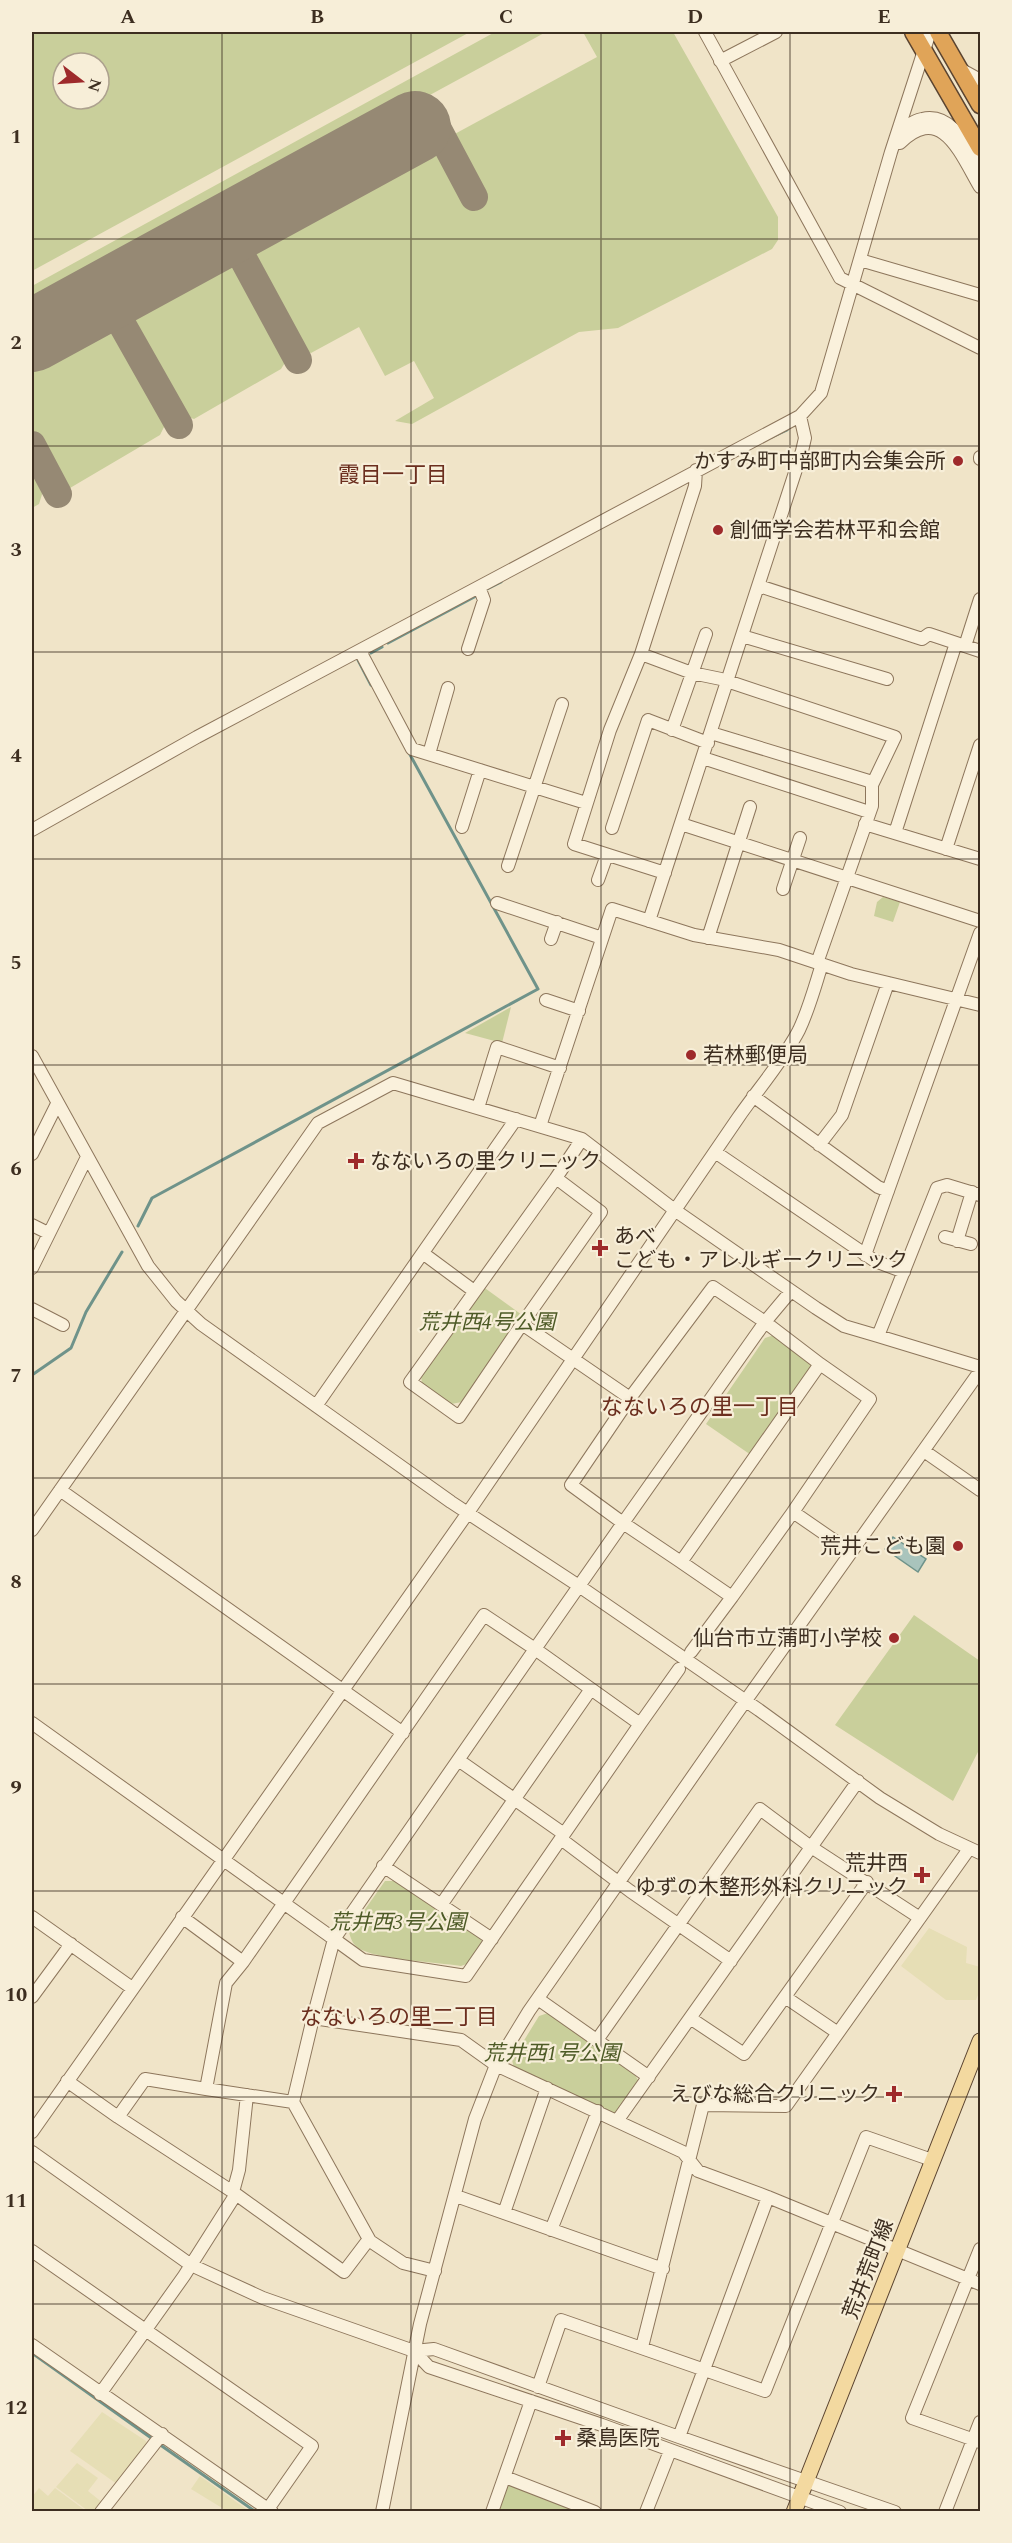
<svg xmlns="http://www.w3.org/2000/svg" width="1012" height="2543" viewBox="0 0 1012 2543" font-family="Spectral,'Noto Sans JP',serif">
  <style>
    .farmland { fill: #e6deb5 }
    .green { fill: #c9cf9b; fill-rule: evenodd }
    .water { fill: #a9c4bc; stroke: #6f938a; stroke-width: 1.5 }
    .lines { fill: none; stroke-linecap: round; stroke-linejoin: round }
    .stream { stroke: #6f938a; stroke-width: 3 }
    .taxiway { stroke: #968974; stroke-width: 28 }
    .runway { stroke: #968974; stroke-width: 72 }
    .minor-casing { stroke: #8d765c; stroke-width: 14 }
    .major-casing { stroke: #5b4430; stroke-width: 17 }
    .highway-casing { stroke: #5b4430; stroke-width: 19 }
    .minor { stroke: #faf1dc; stroke-width: 12 }
    .major { stroke: #f3d9a0; stroke-width: 15 }
    .highway { stroke: #e0a458; stroke-width: 16 }
    .grid { fill: none; stroke: #3d2e20; stroke-width: 1.5; stroke-opacity: 0.55 }
    .poi-dot { fill: #9e2a2b; stroke: #f7eed8; stroke-width: 2 }
    .labels { text-anchor: middle; stroke-width: 4.5; stroke-linejoin: round; paint-order: stroke }
    .poi-label { font-size: 21px; fill: #3d2e20; stroke: #f7eed8; text-anchor: end }
    .park-label { font-size: 21px; font-style: italic; fill: #4d5a26; stroke: #f7eed8 }
    .street-label { font-size: 21px; fill: #3d2e20; stroke: #f7eed8 }
    .neighbourhood-label { font-size: 22px; fill: #6b2e1e; stroke: #f7eed8 }
    .neatline { fill: none; stroke: #3d2e20; stroke-width: 2 }
    .grid-label { font-size: 20px; text-anchor: middle; font-weight: bold; fill: #3d2e20 }
  </style>
  <rect width="100%" height="100%" fill="#f0e4c8"/>
  <!-- farmland -->
  <path class="farmland" d="M 929,1928 L 967,1947 L 966,1963 L 980,1967 L 980,1990 L 976,2000 L 946,2000 L 901,1966 Z
    M 102,2412 L 146,2441 L 147,2445 L 117,2484 L 70,2451 Z
    M 77,2463 L 98,2478 L 88,2491 L 103,2503 L 96,2511 L 88,2511 L 56,2487 Z
    M 200,2476 L 249,2511 L 227,2511 L 191,2489 Z
    M 39,2488 L 48,2496 L 55,2488 L 86,2511 L 32,2511 L 32,2497 Z"/>
  <!-- green -->
  <path class="green" d="M 32,32 L 470,32 L 32,271 ZM 63,63 L 99,63 L 99,99 L 63,99 Z
    M 495,32 L 546,32 L 32,311 L 32,286 Z
    M 583,32 L 673,32 L 778,217 L 778,240 L 772,249 L 618,328 L 579,332 L 412,424 L 395,421 L 434,398 L 414,361 L 385,376 L 359,327 L 311,353 L 301,349 L 254,264 C 252,253 255,245 263,239 L 437,144 L 444,147 L 471,201 L 479,197 L 450,140 L 451,136 L 597,57 Z
    M 218,263 L 229,264 L 242,273 L 285,351 L 286,361 L 281,369 L 194,419 L 179,414 L 133,331 L 132,318 L 138,307 Z
    M 98,329 L 111,331 L 119,336 L 166,423 L 160,435 L 70,488 L 57,478 L 32,430 L 32,365 Z
    M 32,461 L 44,488 L 39,504 L 32,508 Z
    M 883,897 L 900,902 L 893,922 L 874,916 L 877,902 Z
    M 511,1007 L 502,1043 L 465,1033 Z
    M 482,1286 L 522,1315 L 462,1402 L 451,1404 L 422,1383 L 421,1376 Z
    M 774,1335 L 810,1362 L 813,1367 L 751,1455 L 706,1424 L 765,1338 Z
    M 914,1615 L 980,1661 L 980,1748 L 953,1801 L 835,1725 Z
    M 385,1881 L 398,1881 L 481,1938 L 483,1946 L 472,1962 L 461,1966 C 435,1962 384,1960 362,1950 C 354,1947 351,1940 349,1932 Z
    M 548,2013 L 635,2075 L 638,2080 L 638,2085 L 615,2113 L 610,2115 L 514,2068 L 512,2060 L 539,2016 Z
    M 502,2483 L 571,2504 L 573,2511 L 492,2512 Z"/>
  <!-- water -->
  <path class="water" d="M 893,1537 L 926,1559 L 918,1572 L 885,1549 Z"/>
  <g class="lines">
    <!-- stream -->
    <path class="stream" d="M 772,437 L 787,430
      M 483,591 L 501,582
      M 388,643 L 478,595
      M 371,653 L 382,647
      M 358,660 L 371,685
      M 138,1226 L 152,1198 L 538,989 L 408,751
      M 32,1375 L 71,1348 L 86,1312 L 122,1252
      M 32,2353 L 154,2440
      M 159,2444 L 256,2512"/>
    <!-- taxiway -->
    <path class="taxiway" d="M 432,118 L 474,197
      M 227,229 L 298,360
      M 106,296 L 179,425
      M 32,445 L 58,494"/>
    <!-- runway -->
    <path class="runway" d="M 32,336 L 415,127"/>
    <!-- minor casing -->
    <g class="minor-casing">
      <path id="minor" d="M 705,32 L 840,278 L 980,348
        M 720,61 L 776,32
        M 960,69 L 980,80
        M 901,135 C 906,126 912,121 922,119 C 953,112 967,148 980,170
        M 900,143 C 942,102 961,155 980,187
        M 860,260 L 980,295
        M 980,457 L 980,459
        M 759,586 L 922,639 L 929,634 L 980,651
        M 742,636 L 887,679
        M 965,646 L 980,599
        M 468,649 L 484,600 L 479,587
        M 360,651 L 412,749 L 586,803
        M 641,654 L 692,673 L 721,679 L 895,737 L 872,785
        M 672,730 L 706,634
        M 711,733 L 869,781 L 872,785 L 872,806 L 817,963
        M 429,754 L 448,688
        M 703,758 L 869,812
        M 681,824 L 980,921
        M 865,824 L 980,859
        M 462,827 L 480,770
        M 612,828 L 648,720 L 708,743
        M 32,830 L 197,737 L 800,416 L 821,393 L 891,152 L 930,32
        M 895,833 L 956,643
        M 946,849 L 980,745
        M 508,866 L 562,704
        M 665,873 L 574,844 L 610,730 L 641,654 L 695,486 L 696,470
        M 598,880 L 607,855
        M 783,889 L 800,838
        M 497,903 L 602,938
        M 649,921 L 802,451 L 805,438 L 800,416
        M 708,938 L 750,807
        M 551,939 L 557,922
        M 546,1000 L 579,1011
        M 32,1056 L 148,1266 L 176,1301 L 201,1324 L 451,1502 L 579,1586 L 759,1710 L 880,1798 L 939,1834 L 980,1853
        M 753,1096 L 878,1187 L 888,1191
        M 478,1108 L 497,1047 L 560,1068
        M 540,1126 L 612,909 L 694,935 L 779,950 L 851,974 L 980,1005
        M 819,1145 L 842,1115 L 888,983
        M 715,1152 L 875,1261 L 904,1272
        M 32,1154 L 57,1104
        M 556,1178 L 582,1139
        M 980,1195 L 947,1185 L 937,1188 L 878,1336 L 980,1367
        M 32,1225 L 48,1233
        M 945,1237 L 971,1244
        M 957,1241 L 972,1192
        M 424,1254 L 474,1291
        M 865,1255 L 980,933
        M 32,1268 L 87,1157
        M 32,1309 L 63,1325
        M 522,1324 L 601,1212 L 556,1178 L 410,1382 L 459,1417 L 522,1324 L 630,1398 L 571,1485 L 623,1523 L 765,1322 L 713,1287 L 630,1398
        M 316,1406 L 516,1119
        M 924,1451 L 980,1490
        M 60,1490 L 403,1733
        M 793,1512 L 851,1552
        M 32,1530 L 318,1123 L 393,1083 L 582,1139 L 676,1211 L 816,1308 L 844,1326 L 878,1336
        M 681,1562 L 732,1597 L 793,1512 L 870,1399 L 820,1364
        M 535,1649 L 640,1724 L 466,1976 L 363,1960 L 334,1939 Z
        M 691,1652 L 732,1597
        M 32,1723 L 334,1939 L 313,2018
        M 640,1724 L 679,1669
        M 464,1764 L 564,1834
        M 561,1839 L 630,1891 L 731,1961
        M 383,1866 L 492,1939
        M 441,1905 L 591,1689
        M 32,1917 L 132,1988
        M 182,1917 L 243,1962 L 226,1983 L 206,2089 L 293,2102 L 370,2241 L 403,2263 L 435,2271
        M 243,1962 L 484,1615 L 535,1649 L 623,1523 L 681,1562 L 820,1364 L 765,1322 L 791,1291
        M 32,1997 L 71,1944
        M 785,1997 L 838,2033
        M 538,1999 L 649,2077
        M 690,2018 L 744,2054 L 867,1882
        M 597,2040 L 760,1809 L 811,1847 L 920,1918
        M 67,2081 L 118,2117 L 145,2079 L 206,2089
        M 293,2102 L 313,2018 L 461,2040 L 496,2065 L 683,2152 L 698,2171 L 768,2197 L 980,2284
        M 118,2117 L 233,2192 L 344,2272 L 366,2243 L 370,2241
        M 617,2121 L 858,1781
        M 32,2132 L 467,1514 L 738,1118 C 758,1089 783,1061 799,1030 C 809,1009 815,986 822,964
        M 32,2152 L 191,2265 L 263,2298 L 414,2351 L 434,2349 L 679,2437 L 895,2512
        M 233,2192 L 239,2170 L 247,2095
        M 456,2196 L 663,2269
        M 504,2213 L 547,2088
        M 551,2230 L 598,2111
        M 980,2249 L 912,2418 L 980,2442
        M 32,2251 L 312,2446 L 268,2509
        M 32,2345 L 272,2512
        M 642,2347 L 703,2105 L 786,2106 L 969,1849
        M 414,2351 L 429,2367 L 602,2425 L 840,2512
        M 538,2387 L 561,2320 L 765,2391 L 866,2137 L 932,2160
        M 100,2394 L 184,2276 L 236,2194
        M 679,2437 L 768,2197
        M 505,2477 L 595,2512
        M 101,2512 L 162,2434
        M 382,2512 L 420,2324 L 475,2119 L 496,2065 L 529,2011 L 734,1717 L 980,1371
        M 492,2512 L 531,2401
        M 646,2512 L 670,2451
        M 945,2512 L 980,2422"/>
    </g>
    <!-- major casing -->
    <g class="major-casing">
      <path id="major" d="M 794,2512 L 980,2041"/>
    </g>
    <!-- highway casing -->
    <g class="highway-casing">
      <path id="highway" d="M 913,32 L 980,148
        M 938,32 L 980,105"/>
    </g>
    <!-- minor -->
    <use href="#minor" class="minor"/>
    <!-- major -->
    <use href="#major" class="major"/>
    <!-- highway -->
    <use href="#highway" class="highway"/>
  </g>
  <!-- grid -->
  <path class="grid" d="M 222,32 L 222,2512M 411,32 L 411,2512M 601,32 L 601,2512M 790,32 L 790,2512M 32,239 L 980,239M 32,446 L 980,446M 32,652 L 980,652M 32,859 L 980,859M 32,1065 L 980,1065M 32,1272 L 980,1272M 32,1478 L 980,1478M 32,1684 L 980,1684M 32,1891 L 980,1891M 32,2097 L 980,2097M 32,2304 L 980,2304"/>
  <!-- markers -->
  <g class="poi-dot">
    <circle cx="958" cy="461" r="6"/>
    <circle cx="718" cy="530" r="6"/>
    <circle cx="691" cy="1055" r="6"/>
    <path d="M353 1152h6v6h6v6h-6v6h-6v-6h-6v-6h6z"/>
    <path d="M597 1239h6v6h6v6h-6v6h-6v-6h-6v-6h6z"/>
    <circle cx="958" cy="1546" r="6"/>
    <circle cx="894" cy="1638" r="6"/>
    <path d="M919 1866h6v6h6v6h-6v6h-6v-6h-6v-6h6z"/>
    <path d="M891 2085h6v6h6v6h-6v6h-6v-6h-6v-6h6z"/>
    <path d="M560 2429h6v6h6v6h-6v6h-6v-6h-6v-6h6z"/>
  </g>
  <g class="labels">
    <!-- poi labels -->
    <g class="poi-label">
      <text x="946" y="468">かすみ町中部町内会集会所</text>
      <text x="730" y="537" text-anchor="start">創価学会若林平和会館</text>
      <text x="703" y="1062" text-anchor="start">若林郵便局</text>
      <text x="370" y="1168" text-anchor="start">なないろの里クリニック</text>
      <text x="614" y="1243" text-anchor="start">あべ<tspan x="614" dy="24">こども・アレルギークリニック</tspan></text>
      <text x="946" y="1553">荒井こども園</text>
      <text x="882" y="1645">仙台市立蒲町小学校</text>
      <text x="908" y="1870">荒井西<tspan x="908" dy="24">ゆずの木整形外科クリニック</tspan></text>
      <text x="880" y="2101">えびな総合クリニック</text>
      <text x="576" y="2445" text-anchor="start">桑島医院</text>
    </g>
    <!-- park labels -->
    <g class="park-label">
      <text x="487" y="1329">荒井西4号公園</text>
      <text x="398" y="1929">荒井西3号公園</text>
      <text x="552" y="2060">荒井西1号公園</text>
    </g>
    <!-- street labels -->
    <g class="street-label">
      <text transform="translate(868 2269) rotate(-69)" y="7">荒井荒町線</text>
    </g>
    <!-- neighbourhood labels -->
    <g class="neighbourhood-label">
      <text x="393" y="482">霞目一丁目</text>
      <text x="700" y="1414">なないろの里一丁目</text>
      <text x="399" y="2024">なないろの里二丁目</text>
    </g>
  </g>
  <!-- border -->
  <rect width="1012" height="2543" fill="none" stroke="#f7eed8" stroke-width="66"/>
  <!-- north arrow -->
  <g transform="translate(81 81) rotate(107)"><circle r="28" fill="#f7eed8" stroke="#ada18e" stroke-width="1.5"/>
  <path d="M0-4.5L10 22L0 15L-10 22Z" fill="#9e2a2b"/>
  <text y="-9" font-size="16" font-weight="bold" text-anchor="middle" fill="#3d2e20">N</text>
  </g>
  <rect x="33" y="33" width="946" height="2477" class="neatline"/>
  <g class="grid-label">
    <text x="128" y="23">A</text>
    <text x="317" y="23">B</text>
    <text x="506" y="23">C</text>
    <text x="695" y="23">D</text>
    <text x="884" y="23">E</text>
    <text x="16" y="143">1</text>
    <text x="16" y="349">2</text>
    <text x="16" y="556">3</text>
    <text x="16" y="762">4</text>
    <text x="16" y="969">5</text>
    <text x="16" y="1175">6</text>
    <text x="16" y="1382">7</text>
    <text x="16" y="1588">8</text>
    <text x="16" y="1794">9</text>
    <text x="16" y="2001">10</text>
    <text x="16" y="2207">11</text>
    <text x="16" y="2414">12</text>
  </g>
</svg>
